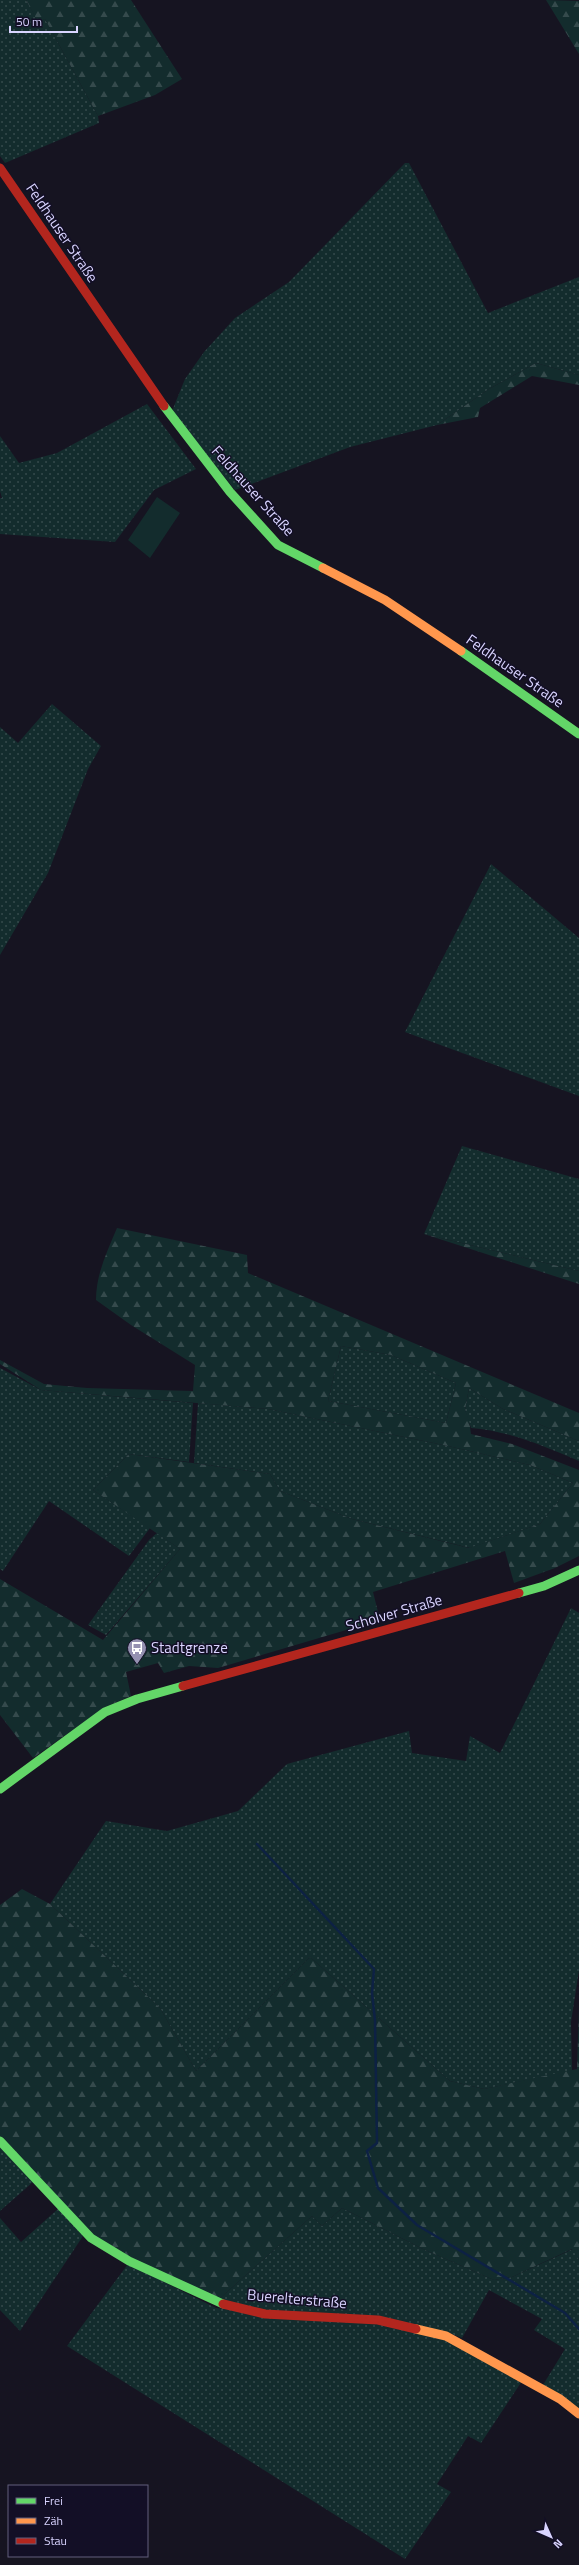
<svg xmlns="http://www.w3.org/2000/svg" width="579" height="2565" viewBox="0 0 579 2565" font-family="'Titillium Web',sans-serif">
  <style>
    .grass { fill: url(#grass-dots) }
    .forest { fill: url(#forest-firs); fill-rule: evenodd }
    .pitch { fill: #132c2d }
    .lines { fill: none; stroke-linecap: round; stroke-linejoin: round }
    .stream { stroke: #0d2144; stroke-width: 2.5 }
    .fast { stroke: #63d668; stroke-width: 9 }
    .slow { stroke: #ff974d; stroke-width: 9 }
    .jam { stroke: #b3261e; stroke-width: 9 }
    .labels { text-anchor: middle; stroke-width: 3; stroke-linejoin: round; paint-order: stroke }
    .street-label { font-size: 15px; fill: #d9d4ff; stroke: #130f26 }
    .poi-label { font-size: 15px; fill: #d9d4ff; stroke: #130f26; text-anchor: start }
  </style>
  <defs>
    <pattern id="grass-dots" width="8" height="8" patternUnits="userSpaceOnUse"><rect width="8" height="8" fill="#132c2d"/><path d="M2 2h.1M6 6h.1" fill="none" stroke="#354a4c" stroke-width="1.8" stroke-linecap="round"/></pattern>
    <pattern id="forest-firs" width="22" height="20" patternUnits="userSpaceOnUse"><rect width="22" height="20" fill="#132c2d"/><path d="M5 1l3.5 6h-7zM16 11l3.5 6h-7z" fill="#354a4c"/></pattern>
  </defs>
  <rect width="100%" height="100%" fill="#161421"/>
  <!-- grass -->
  <path class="grass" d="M 0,0 L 26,0 L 38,21 L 45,19 L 98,116 L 99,123 L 5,163 L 0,156 Z
    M 405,163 L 409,163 L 488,313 L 579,277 L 579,375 L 536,363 L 489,389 L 437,425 L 350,447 L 235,490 L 172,411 L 185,379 L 204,352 L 235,318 L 289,282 Z
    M 147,404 L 196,469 L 154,490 L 115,542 L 0,534 L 0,498 L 2,498 L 0,491 L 0,436 L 19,463 L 57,453 Z
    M 52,704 L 101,746 L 88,769 L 48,873 L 0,955 L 0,727 L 18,743 Z
    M 491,864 L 579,938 L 579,1096 L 405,1032 Z
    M 462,1146 L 579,1179 L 579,1271 L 424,1234 Z
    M 341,1346 L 391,1355 L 456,1383 L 446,1423 L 328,1401 Z
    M 0,1368 L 41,1390 L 193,1403 L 189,1462 L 129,1454 L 93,1490 L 150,1528 L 129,1556 L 49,1501 L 3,1571 L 0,1569 Z
    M 469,1388 L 503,1409 L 579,1441 L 579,1461 C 544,1446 509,1431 471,1428 L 465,1410 Z
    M 198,1403 L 268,1409 L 448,1446 L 530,1465 L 573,1483 L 540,1524 L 470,1548 L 352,1519 L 280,1491 L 270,1474 L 194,1463 Z
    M 157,1533 L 180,1549 L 106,1635 L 88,1625 L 149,1540 Z
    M 571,1608 L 579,1613 L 579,1970 L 571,2022 L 572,2071 L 484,2089 L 450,2081 L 310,1957 L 196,2071 L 160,2008 L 50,1904 L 106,1821 L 167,1831 L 238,1811 L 287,1764 L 409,1731 L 412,1753 L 466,1761 L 470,1736 L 500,1753 Z
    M 0,2146 L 33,2182 L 0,2211 Z
    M 59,2208 L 83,2236 L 20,2331 L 0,2310 L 0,2218 L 21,2242 Z
    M 342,2208 L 423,2249 L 494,2280 L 512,2277 L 573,2249 L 579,2260 L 579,2409 L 543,2385 L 565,2349 L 534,2330 L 542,2319 L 489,2290 L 462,2338 L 447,2332 L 265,2310 L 218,2300 L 312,2216 L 322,2226 Z
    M 128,2264 L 216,2308 L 377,2322 L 444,2338 L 522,2381 L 481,2443 L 468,2436 L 437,2484 L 451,2492 L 405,2559 L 67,2346 Z"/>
  <!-- forest -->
  <path class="forest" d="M 26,0 L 131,0 L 182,79 L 155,95 L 98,116 L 45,19 L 38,22 Z
    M 546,0 L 579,1 L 579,54 Z
    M 536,363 L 579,375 L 579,385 L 532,376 L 480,408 L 478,417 L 437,425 L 489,389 Z
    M 117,1228 L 247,1255 L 248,1273 L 579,1413 L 579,1441 L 503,1409 L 469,1388 L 465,1410 L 469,1420 L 471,1434 L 512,1444 L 579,1470 L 579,1556 L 555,1568 L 514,1583 L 505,1551 L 373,1592 L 380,1620 L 218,1668 L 189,1666 L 164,1673 L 158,1663 L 126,1672 L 131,1696 L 105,1707 L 33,1758 L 0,1715 L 0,1579 L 103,1640 L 180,1549 L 93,1490 L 129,1454 L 270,1474 L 280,1491 L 352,1519 L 469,1548 L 540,1524 L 573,1483 L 530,1465 L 448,1446 L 268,1409 L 41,1390 L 0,1364 L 0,1360 L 44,1384 L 87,1388 L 193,1391 L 195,1365 L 131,1325 L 96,1300 C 96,1274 107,1252 117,1228 ZM 341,1346 L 391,1355 L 456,1383 L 446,1423 L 328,1401 Z
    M 424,1234 L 579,1271 L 579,1284 Z
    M 22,1889 L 50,1904 L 160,2008 L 196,2071 L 310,1957 L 450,2081 L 484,2089 L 577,2069 L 579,2006 L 579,2260 L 572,2249 L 512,2277 L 494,2280 L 423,2249 L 342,2208 L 322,2226 L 312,2216 L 218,2300 L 130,2258 L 90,2233 L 0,2137 L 0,1905 Z"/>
  <!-- pitch -->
  <path class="pitch" d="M 157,497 L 180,513 L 150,558 L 128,540 Z"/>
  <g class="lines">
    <!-- stream -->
    <path class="stream" d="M 257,1844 L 374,1969 L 372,1993 L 375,2020 L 377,2143 L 367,2151 L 378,2188 L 417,2225 L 565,2313 L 579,2329"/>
    <!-- fast -->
    <path class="fast" d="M 164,406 L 230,492 L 278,545 L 323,568
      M 461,651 L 579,734
      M 519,1593 L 544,1586 L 579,1570
      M 0,1789 L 105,1712 L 137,1699 L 183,1686
      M 0,2141 L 91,2238 L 129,2261 L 223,2304"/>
    <!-- slow -->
    <path class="slow" d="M 323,568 L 385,600 L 461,651
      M 416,2329 L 446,2336 L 560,2399 L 579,2414"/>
    <!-- jam -->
    <path class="jam" d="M 0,168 L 164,406
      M 183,1686 L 519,1593
      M 223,2304 L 265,2314 L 378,2320 L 416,2329"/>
  </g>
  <!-- icons -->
  <defs>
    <g id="bus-pin" transform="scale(1)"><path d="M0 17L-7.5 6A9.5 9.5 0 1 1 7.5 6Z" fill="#9591b1" stroke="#130f26"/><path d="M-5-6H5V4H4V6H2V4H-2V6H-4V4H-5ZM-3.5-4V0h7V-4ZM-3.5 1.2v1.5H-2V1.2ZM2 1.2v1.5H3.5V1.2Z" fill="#fff"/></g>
  </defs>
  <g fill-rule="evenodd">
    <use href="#bus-pin" x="137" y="1648"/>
  </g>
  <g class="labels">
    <!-- street labels -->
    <g class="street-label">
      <text transform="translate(62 233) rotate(56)" y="5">Feldhauser Straße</text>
      <text transform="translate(253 491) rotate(48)" y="5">Feldhauser Straße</text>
      <text transform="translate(515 671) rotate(35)" y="5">Feldhauser Straße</text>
      <text transform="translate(394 1613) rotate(-16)" y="5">Scholver Straße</text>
      <text transform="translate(297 2299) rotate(5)" y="5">Buerelterstraße</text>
    </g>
    <!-- poi labels -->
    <g class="poi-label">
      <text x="151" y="1653">Stadtgrenze</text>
    </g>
  </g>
  <!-- legend -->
  <rect x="8" y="2485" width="140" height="72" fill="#130f26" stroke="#625e7d"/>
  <rect x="16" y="2498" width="20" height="6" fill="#63d668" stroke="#625e7d"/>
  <text x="44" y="2505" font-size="12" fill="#d9d4ff">Frei</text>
  <rect x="16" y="2518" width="20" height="6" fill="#ff974d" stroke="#625e7d"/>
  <text x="44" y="2525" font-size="12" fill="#d9d4ff">Zäh</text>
  <rect x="16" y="2538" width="20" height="6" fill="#b3261e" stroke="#625e7d"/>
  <text x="44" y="2545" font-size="12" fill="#d9d4ff">Stau</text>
  <!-- north arrow -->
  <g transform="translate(551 2537) rotate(135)" stroke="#130f26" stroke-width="3" paint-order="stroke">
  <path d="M0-3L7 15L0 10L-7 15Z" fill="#d9d4ff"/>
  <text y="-6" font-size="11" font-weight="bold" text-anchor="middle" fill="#d9d4ff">N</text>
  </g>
  <!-- scale -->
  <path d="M10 26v6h67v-6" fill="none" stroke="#d9d4ff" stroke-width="2"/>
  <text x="16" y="26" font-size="12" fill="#d9d4ff" stroke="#130f26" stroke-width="3" paint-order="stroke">50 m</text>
</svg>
